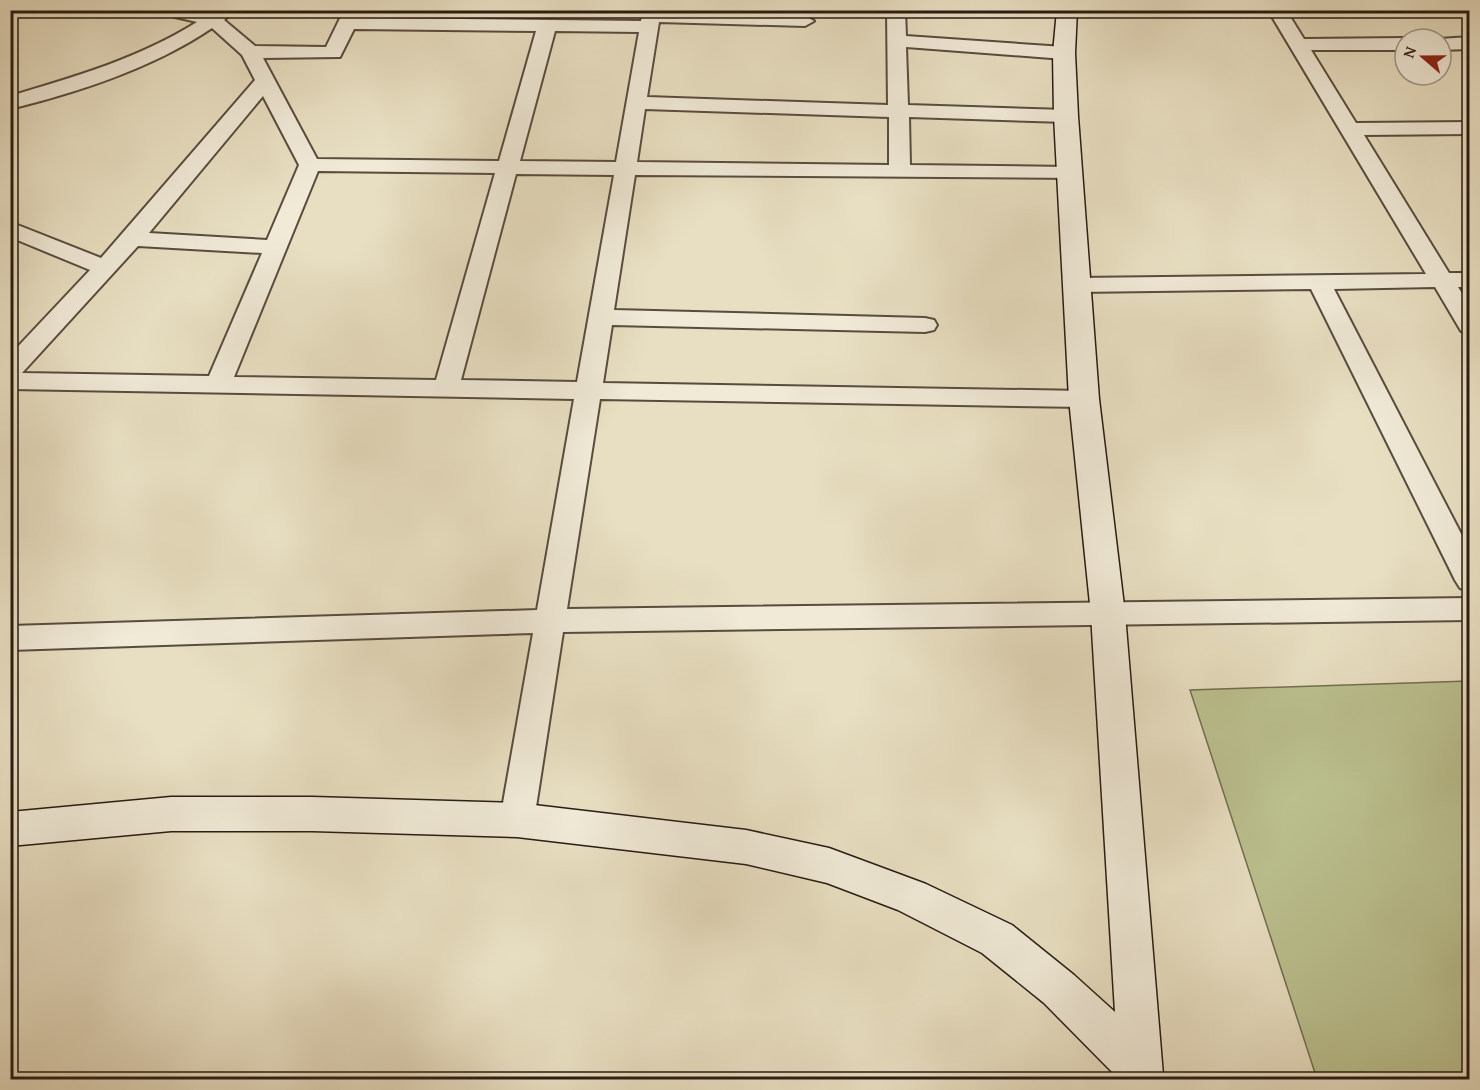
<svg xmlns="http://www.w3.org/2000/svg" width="1480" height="1090" viewBox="0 0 1480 1090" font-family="'Gentium Book Plus',serif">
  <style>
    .green { fill: #bbc08f; stroke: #726e51; stroke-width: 1.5 }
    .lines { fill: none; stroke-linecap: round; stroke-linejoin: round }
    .street-casing { stroke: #594c3f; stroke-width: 4 }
    .secondary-casing { stroke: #291b13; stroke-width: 3 }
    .street { fill: #f0ead7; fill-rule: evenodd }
    .secondary { fill: #f0ead7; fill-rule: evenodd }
  </style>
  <rect width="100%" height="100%" fill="#e8dfc2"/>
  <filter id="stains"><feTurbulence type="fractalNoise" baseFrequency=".00333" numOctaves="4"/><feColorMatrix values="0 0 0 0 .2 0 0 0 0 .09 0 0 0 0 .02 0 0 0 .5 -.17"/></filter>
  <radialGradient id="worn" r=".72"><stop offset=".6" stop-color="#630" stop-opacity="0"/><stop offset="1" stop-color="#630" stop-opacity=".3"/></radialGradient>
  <!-- green -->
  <path class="green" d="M 1469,681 L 1469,1079 L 1317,1079 L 1190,690 Z"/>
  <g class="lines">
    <!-- street casing -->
    <g class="street-casing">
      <path id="street" d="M 159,10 L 195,10 L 209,14 L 213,10 L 235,10 L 224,20 L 255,46 L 326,47 L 344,10 L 362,10 L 359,18 L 641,21 L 643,10 L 661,10 L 805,16 L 814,21 L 805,26 L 659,22 L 647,97 L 888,105 L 887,10 L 905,10 L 906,36 L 1064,47 L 1073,53 L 1064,59 L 906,47 L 908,105 L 1066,110 L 1073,112 L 1076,116 L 1073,120 L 1066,122 L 909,117 L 910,165 L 1070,167 L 1078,168 L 1081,173 L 1078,178 L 635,175 L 614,310 L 925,318 L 934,320 L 937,325 L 934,330 L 925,332 L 612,325 L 603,383 L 1084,391 L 1093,393 L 1097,399 L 1093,405 L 1084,407 L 600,399 L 567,609 L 1470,598 L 1470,620 L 563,632 L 534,820 L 529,830 L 517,834 L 505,830 L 500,820 L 533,633 L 10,650 L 10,626 L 537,610 L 574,399 L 10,389 L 10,355 L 90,270 L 10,237 L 10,222 L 101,258 L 255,80 L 242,55 L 212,28 C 153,68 79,92 10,109 L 10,96 C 74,77 140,58 197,22 L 162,14 ZM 354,29 L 536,31 L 499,161 L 317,159 L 263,58 L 340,57 ZM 555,31 L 639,32 L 616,162 L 520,161 ZM 263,96 L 299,165 L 267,240 L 149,233 ZM 645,109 L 889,117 L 889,165 L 637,162 ZM 318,171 L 495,173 L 436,380 L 234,377 ZM 516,174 L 614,175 L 577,382 L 461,380 ZM 138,246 L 262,253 L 209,376 L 22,373 Z
        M 1268,10 L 1286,10 L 1304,39 L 1405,38 L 1407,39 L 1405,39 L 1405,50 L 1311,50 L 1356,123 L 1470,122 L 1470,134 L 1364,135 L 1449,273 L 1470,273 L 1470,287 L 1458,287 L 1470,306 L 1470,333 L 1461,331 L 1435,287 L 1334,289 L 1470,551 L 1470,591 L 1460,588 L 1455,580 L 1311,289 L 1077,292 L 1069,290 L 1065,285 L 1069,280 L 1077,278 L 1426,274 Z
        M 1470,37 L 1470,49 L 1441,50 L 1441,39 L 1439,39 Z"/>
    </g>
    <!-- secondary casing -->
    <g class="secondary-casing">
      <path id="secondary" d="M 1057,10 L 1077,10 L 1075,53 L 1078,116 L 1099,399 L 1125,614 L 1163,1075 L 1162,1080 L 1120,1080 L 1044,1003 L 982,953 L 898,910 L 827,883 L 746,864 L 517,837 L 312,831 L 171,831 L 10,846 L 10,812 L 171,797 L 312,797 L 517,803 L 746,830 L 829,848 L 926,884 L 1012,925 L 1074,975 L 1115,1012 L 1091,614 L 1069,399 L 1054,116 L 1053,53 Z"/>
    </g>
    <!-- street -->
    <use href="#street" class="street"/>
    <!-- secondary -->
    <use href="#secondary" class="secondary"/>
  </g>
  <!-- margin -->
  <rect width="1480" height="1090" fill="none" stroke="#e8dfc2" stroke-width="36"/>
  <rect x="12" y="12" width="1456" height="1066" fill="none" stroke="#291b13" stroke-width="3"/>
  <rect x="18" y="18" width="1444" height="1054" fill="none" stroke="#291b13" stroke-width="1.5"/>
  <!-- north arrow -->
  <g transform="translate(1423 57) rotate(290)"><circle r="28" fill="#f0ead7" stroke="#a09789" stroke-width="1.5"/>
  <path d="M0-4.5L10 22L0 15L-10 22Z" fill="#8f2418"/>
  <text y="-9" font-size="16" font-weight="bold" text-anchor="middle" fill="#291b13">N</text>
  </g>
  <rect width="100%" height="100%" filter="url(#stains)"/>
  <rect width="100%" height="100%" fill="url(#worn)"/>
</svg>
